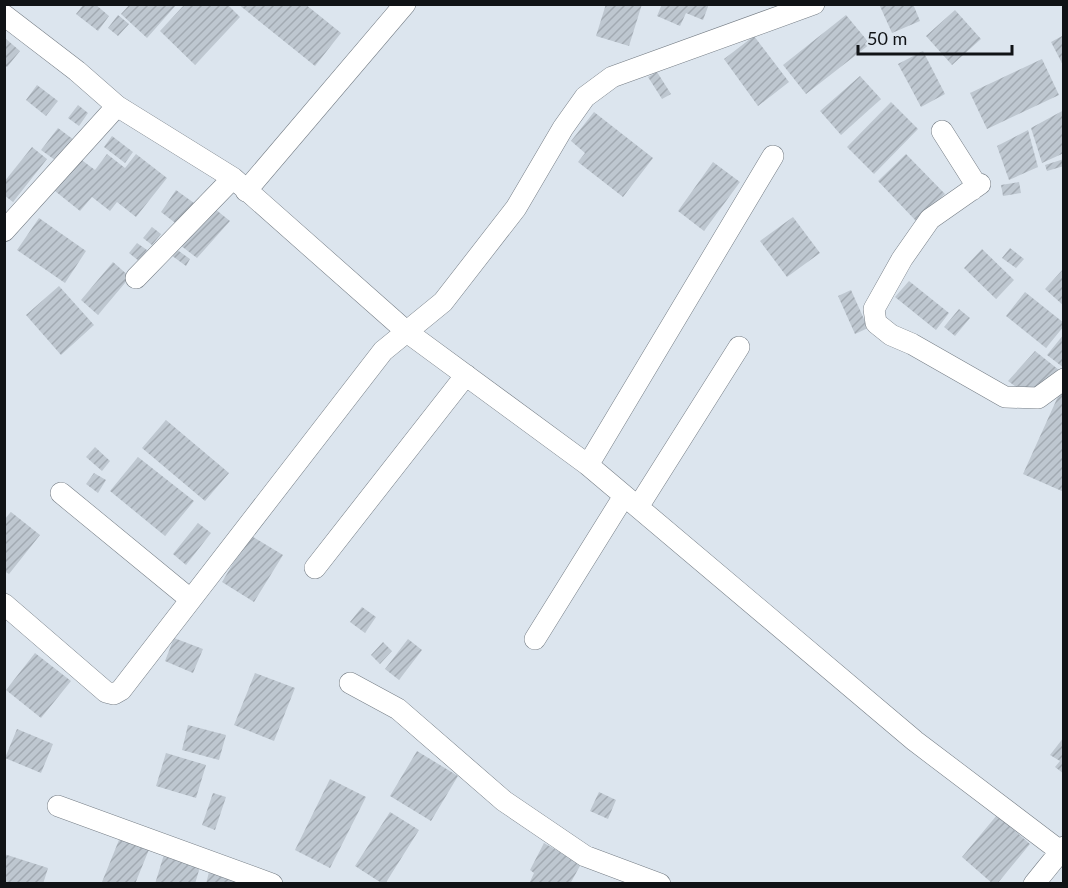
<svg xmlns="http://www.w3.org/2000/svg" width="1068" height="888" viewBox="0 0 1068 888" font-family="Lato,sans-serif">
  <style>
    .building { fill: url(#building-hatch) }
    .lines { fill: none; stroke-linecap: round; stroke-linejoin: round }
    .minor-casing { stroke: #757d85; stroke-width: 22 }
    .minor { stroke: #fff; stroke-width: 21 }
  </style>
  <defs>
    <pattern id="building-hatch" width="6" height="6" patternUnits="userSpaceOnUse" patternTransform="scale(1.5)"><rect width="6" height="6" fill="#bec7d0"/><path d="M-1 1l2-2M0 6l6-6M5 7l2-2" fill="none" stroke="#a2aab2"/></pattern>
  </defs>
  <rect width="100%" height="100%" fill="#dce5ee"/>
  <!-- building -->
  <path class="building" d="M 84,4 L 95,4 L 109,16 L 98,31 L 76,14 Z
    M 130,4 L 177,4 L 147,38 L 121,14 Z
    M 185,4 L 227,4 L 240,17 L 195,65 L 160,31 Z
    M 238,4 L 305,4 L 341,33 L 315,66 Z
    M 606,4 L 642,4 L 629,46 L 596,36 Z
    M 662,4 L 709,4 L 703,20 L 686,13 L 680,26 L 657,16 Z
    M 879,4 L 913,4 L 920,21 L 892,33 Z
    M 955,10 L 981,39 L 952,65 L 926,36 Z
    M 118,15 L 129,24 L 118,36 L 108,28 Z
    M 846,15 L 870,44 L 806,94 L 783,65 Z
    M 1064,35 L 1064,67 L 1051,42 Z
    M 754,36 L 789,82 L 758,106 L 724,59 Z
    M 6,39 L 20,51 L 7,67 L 4,65 Z
    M 923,51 L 945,94 L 921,107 L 898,64 Z
    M 1042,59 L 1059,95 L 987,129 L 970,93 Z
    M 657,72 L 671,94 L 662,99 L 648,77 Z
    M 860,76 L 881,99 L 841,135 L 820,111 Z
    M 37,85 L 58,101 L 46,116 L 26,100 Z
    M 891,102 L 918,129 L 874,174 L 847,147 Z
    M 78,105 L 88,113 L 79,126 L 68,118 Z
    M 1064,110 L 1064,153 L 1042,163 L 1031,128 Z
    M 594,112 L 653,158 L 623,197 L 578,162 L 585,153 L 571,141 Z
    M 58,128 L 74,140 L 55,160 L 41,150 Z
    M 1028,130 L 1038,167 L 1009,180 L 997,146 Z
    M 112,136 L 133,152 L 125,163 L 104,147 Z
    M 32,147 L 47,159 L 13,202 L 4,195 L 4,182 Z
    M 107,154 L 125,168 L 136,154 L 167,178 L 136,217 L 117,202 L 110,211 L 92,197 L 80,211 L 50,187 L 79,158 L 95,170 Z
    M 906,154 L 945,194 L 916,221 L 878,181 Z
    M 1064,159 L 1064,166 L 1047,171 L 1045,165 Z
    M 713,162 L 740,182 L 704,231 L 678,211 Z
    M 1019,182 L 1021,193 L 1003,196 L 1001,185 Z
    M 176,190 L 194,203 L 178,225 L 161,212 Z
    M 215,209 L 230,221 L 197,258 L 180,245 Z
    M 793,217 L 820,253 L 787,277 L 760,241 Z
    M 39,218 L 86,251 L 65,283 L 17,250 Z
    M 152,227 L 161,234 L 152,245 L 143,238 Z
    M 137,243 L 147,250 L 139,261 L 129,253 Z
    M 1010,248 L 1024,259 L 1016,268 L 1002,258 Z
    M 176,249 L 190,259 L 186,266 L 171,255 Z
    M 982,249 L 1014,280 L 996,299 L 964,268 Z
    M 113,262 L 130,277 L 98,315 L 81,300 Z
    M 1064,268 L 1064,306 L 1045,289 Z
    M 909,281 L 949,313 L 936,330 L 895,297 Z
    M 59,286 L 94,325 L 61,355 L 26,315 Z
    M 851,290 L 868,328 L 855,334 L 838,296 Z
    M 1025,292 L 1064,323 L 1064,326 L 1046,348 L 1006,316 Z
    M 959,309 L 970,318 L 955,336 L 944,327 Z
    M 1064,334 L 1064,368 L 1047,355 Z
    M 1035,351 L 1059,370 L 1030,397 L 1008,381 Z
    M 1060,392 L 1064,394 L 1064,492 L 1023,474 Z
    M 166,420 L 229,473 L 205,501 L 142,448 Z
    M 95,447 L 110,461 L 102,471 L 86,457 Z
    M 138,457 L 194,501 L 165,536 L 110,491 Z
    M 94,473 L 106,480 L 98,493 L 86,484 Z
    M 11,512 L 40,535 L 9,574 L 4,571 L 4,520 Z
    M 198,523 L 211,533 L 186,565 L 173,554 Z
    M 250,535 L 283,555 L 254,602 L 222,582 Z
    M 362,607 L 376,617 L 365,633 L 350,622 Z
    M 174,638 L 203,649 L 193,673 L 165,661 Z
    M 408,639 L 422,650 L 399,680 L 385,669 Z
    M 383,642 L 392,651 L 380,664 L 371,655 Z
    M 35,653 L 71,681 L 41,718 L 6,690 Z
    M 255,673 L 295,688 L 274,741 L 234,725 Z
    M 188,725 L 226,735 L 219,760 L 182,750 Z
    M 17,729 L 53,744 L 41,773 L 5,758 Z
    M 1064,737 L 1064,774 L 1055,767 L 1060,761 L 1050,755 Z
    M 417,751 L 458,776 L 431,821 L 390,796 Z
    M 166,753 L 206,765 L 196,798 L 156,786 Z
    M 330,779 L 366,797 L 330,868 L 295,850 Z
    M 599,792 L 616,800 L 608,819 L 590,811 Z
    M 213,793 L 226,797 L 215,830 L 202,825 Z
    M 390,812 L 419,830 L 385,884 L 383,884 L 355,866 Z
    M 997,815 L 1030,844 L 997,884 L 993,884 L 962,857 Z
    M 121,835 L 150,847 L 135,884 L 105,884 L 102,882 Z
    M 544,843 L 581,864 L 570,884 L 529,884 L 534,873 L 530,870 Z
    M 165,851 L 201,863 L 195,884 L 155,884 Z
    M 4,854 L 48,868 L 43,884 L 4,884 Z
    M 210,868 L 246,884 L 206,884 Z"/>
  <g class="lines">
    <!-- minor casing -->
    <g class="minor-casing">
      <path id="minor" d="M 4,15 L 77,71 L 117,106 L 233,178 L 407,332 L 588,465 L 915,741 L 1060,851
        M 942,131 L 975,183 L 972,190
        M 980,184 L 930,219 L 902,259 L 874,309 L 876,323 L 891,335 L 912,344 L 1005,397 L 1038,398 L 1064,379
        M 246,191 L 405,4
        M 4,231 L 117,106
        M 136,278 L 233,178
        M 588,465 L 773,156
        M 61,493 L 190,599
        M 638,507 L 739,347
        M 315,568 L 466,375
        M 4,604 L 106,692 L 114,694 L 121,690 L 383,351 L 443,302 L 516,208 L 563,128 L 585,97 L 612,77 L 814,4
        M 535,639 L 624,496
        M 350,683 L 398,709 L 504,801 L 585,856 L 660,884
        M 58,806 L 272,884
        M 1034,884 L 1064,847"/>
    </g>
    <!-- minor -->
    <use href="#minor" class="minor"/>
  </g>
  <!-- border -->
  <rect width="1068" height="888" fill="none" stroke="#101316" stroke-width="12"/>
  <!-- scale -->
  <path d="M858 45v9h154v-9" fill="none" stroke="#101316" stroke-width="3"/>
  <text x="867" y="45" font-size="18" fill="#101316" stroke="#dce5ee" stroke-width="4.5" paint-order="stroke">50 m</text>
</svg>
